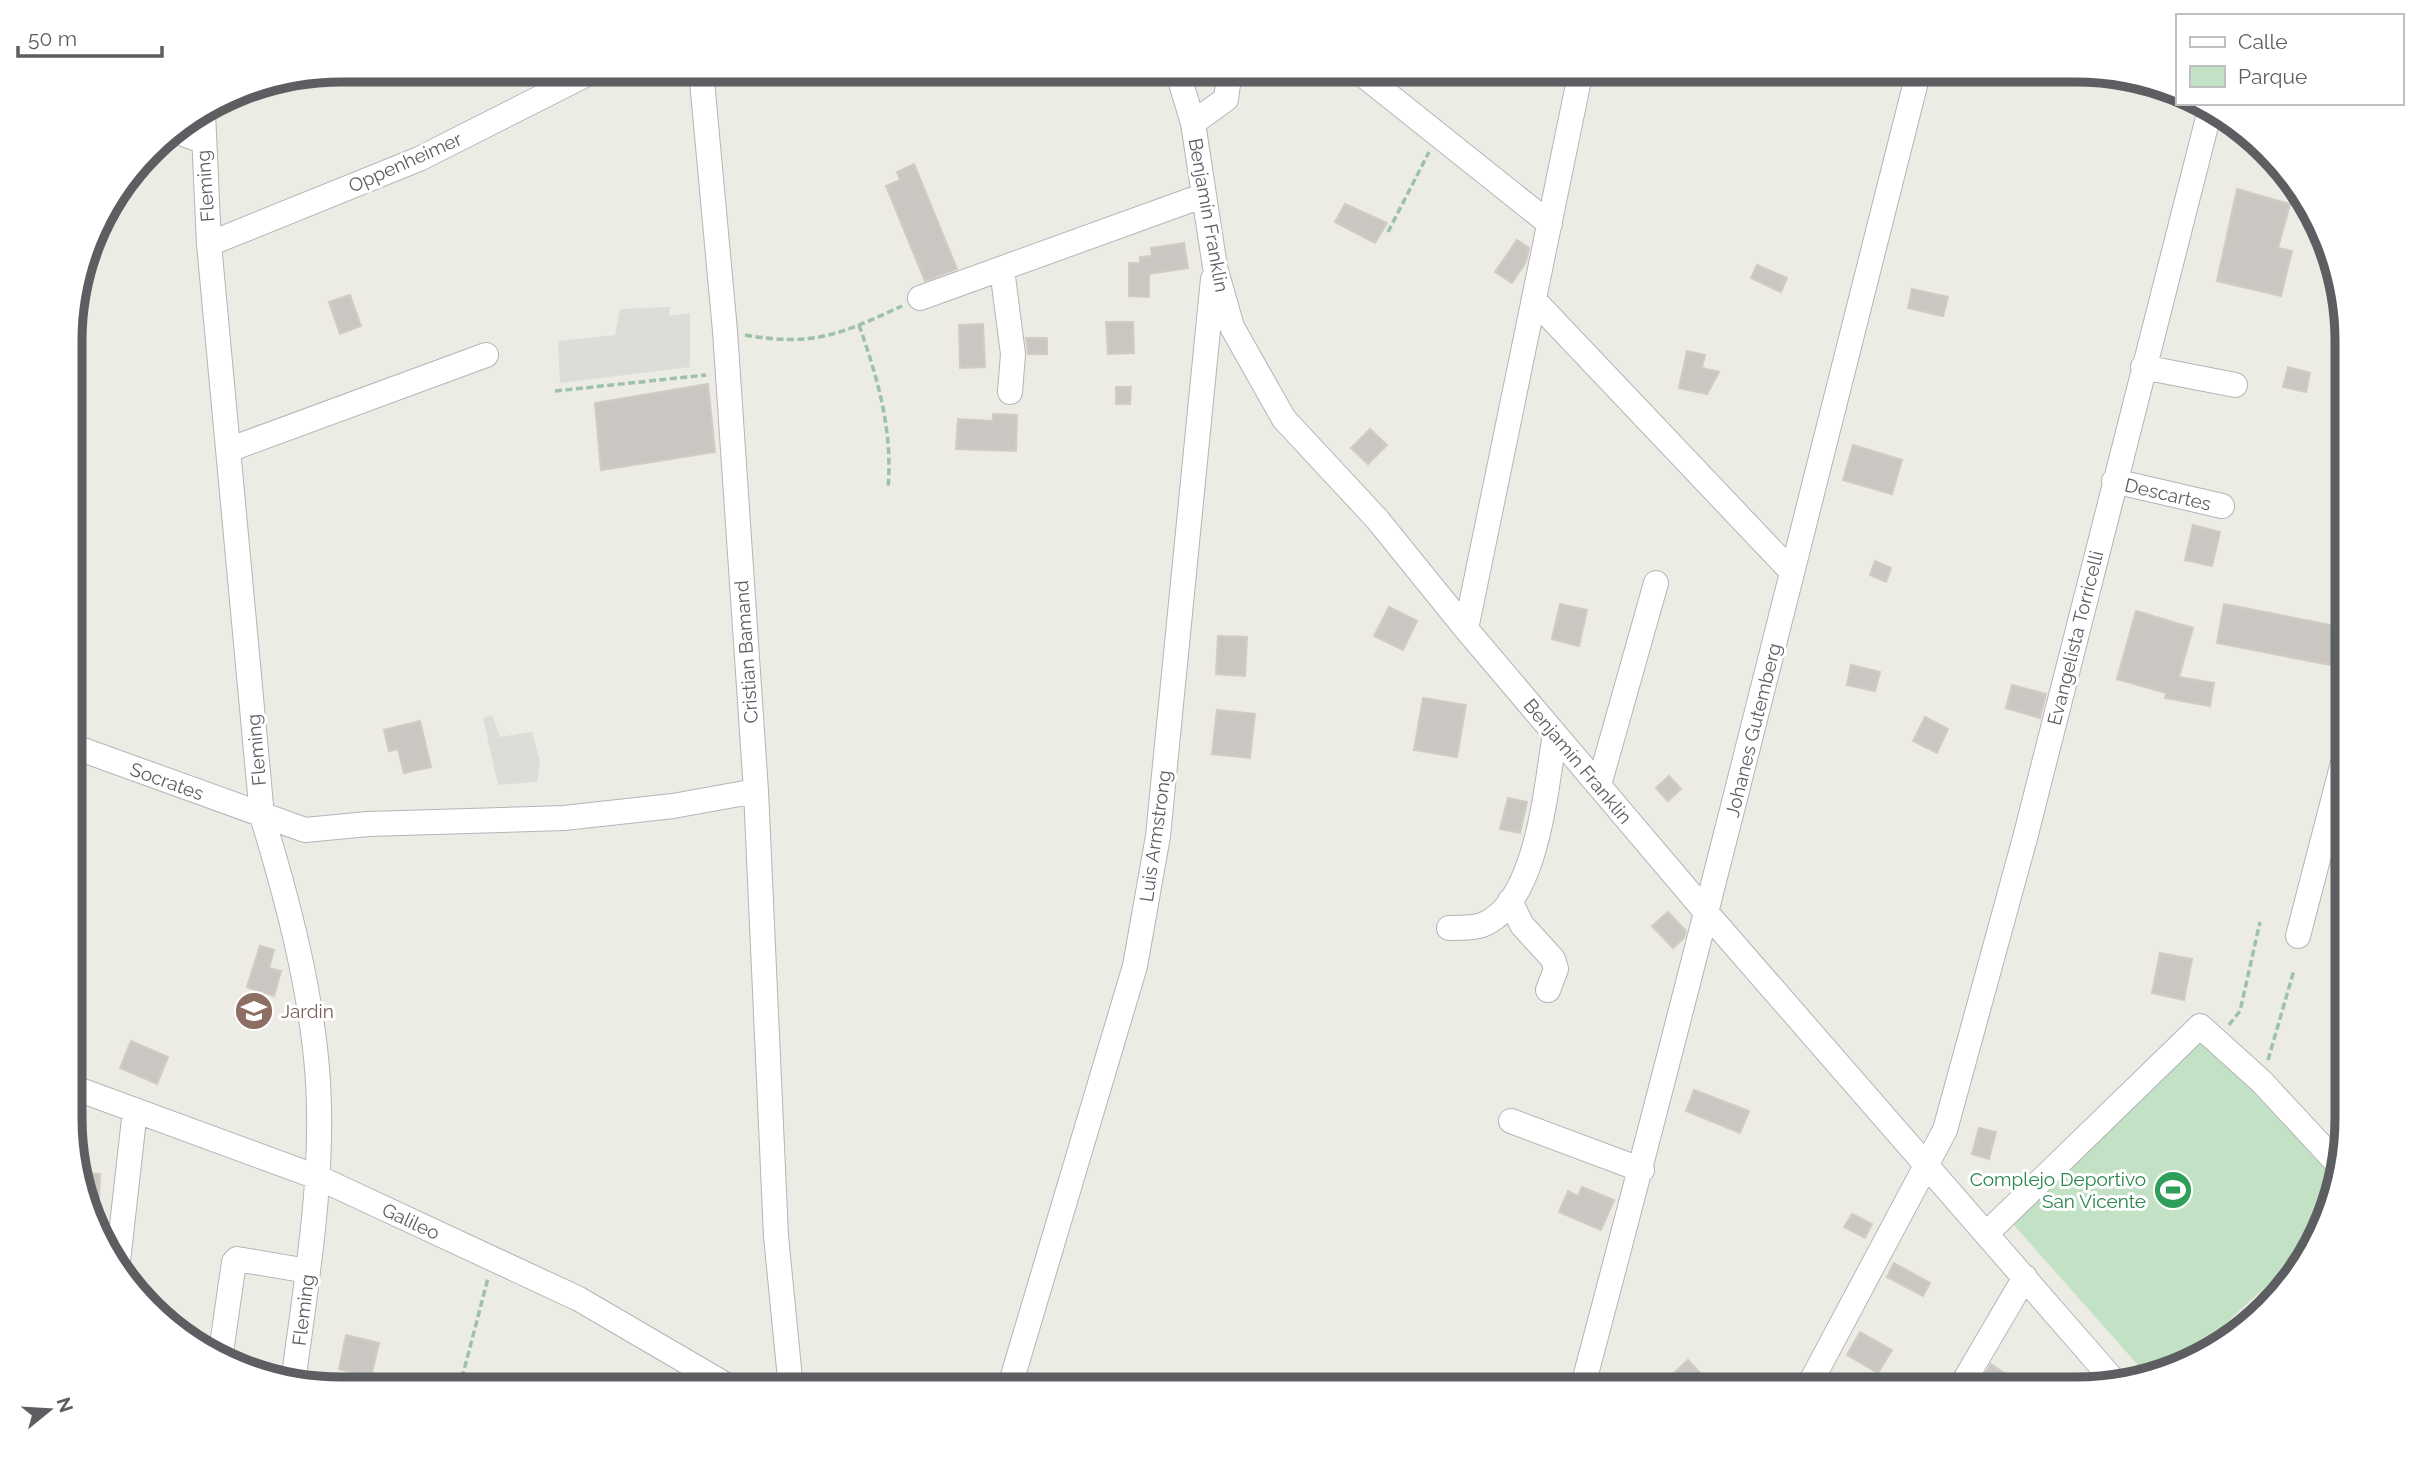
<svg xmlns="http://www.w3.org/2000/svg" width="2417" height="1459" viewBox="0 0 2417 1459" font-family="Raleway,sans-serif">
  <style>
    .industrial { fill: #dedcd8 }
    .green { fill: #c3e1c4 }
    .building { fill: #cac7c2; stroke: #d0ccc3; stroke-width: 2 }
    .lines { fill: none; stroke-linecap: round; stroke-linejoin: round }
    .minor-casing { stroke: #b4b5b9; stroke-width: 26 }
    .path { stroke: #9dc1a9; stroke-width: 3.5; stroke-dasharray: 7 3.5; stroke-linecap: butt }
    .minor { stroke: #fff; stroke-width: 24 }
    .labels { text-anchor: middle; stroke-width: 6; stroke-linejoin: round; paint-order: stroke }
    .street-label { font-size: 19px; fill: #5c5e62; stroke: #fff }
    .education-label { font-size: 19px; fill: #785e54; stroke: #fff; text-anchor: start }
    .leisure-label { font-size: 19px; fill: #27864d; stroke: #fff; text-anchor: end }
    .rim { fill: none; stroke: #5c5e62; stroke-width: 9 }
  </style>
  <rect width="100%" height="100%" fill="#ecebe4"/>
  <!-- industrial -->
  <path class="industrial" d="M 670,307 L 669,316 L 690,313 L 690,367 L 560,383 L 558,341 L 615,335 L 620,309 Z
    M 492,715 L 500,737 L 532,732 L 540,762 L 537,782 L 498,785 L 483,718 Z"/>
  <!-- green -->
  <path class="green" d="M 2195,1022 L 2335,1173 L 2314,1242 L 2186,1360 L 2145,1373 L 1998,1207 Z"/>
  <!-- building -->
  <path class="building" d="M 914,164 L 957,269 L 925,281 L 886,186 L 900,180 L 897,172 Z
    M 2237,189 L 2290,204 L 2278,248 L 2292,251 L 2281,296 L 2217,281 Z
    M 1345,204 L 1387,223 L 1375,243 L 1335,222 Z
    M 1517,240 L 1529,248 L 1526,262 L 1512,283 L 1495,272 Z
    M 1184,243 L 1188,268 L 1149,274 L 1149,297 L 1129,296 L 1129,263 L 1140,263 L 1140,257 L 1152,256 L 1151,248 Z
    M 1757,265 L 1787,278 L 1781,292 L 1751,278 Z
    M 1912,289 L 1948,297 L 1943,316 L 1908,308 Z
    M 350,295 L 361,326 L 340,334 L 329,302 Z
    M 1106,322 L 1133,322 L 1134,353 L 1108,354 Z
    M 983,324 L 985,367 L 960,368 L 959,325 Z
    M 1026,338 L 1047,338 L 1047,354 L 1028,354 Z
    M 1687,351 L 1705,355 L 1702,368 L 1719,372 L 1707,394 L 1679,388 Z
    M 2288,367 L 2310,373 L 2306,392 L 2283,387 Z
    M 708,384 L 715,452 L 601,470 L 595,403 Z
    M 1116,387 L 1131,387 L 1130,404 L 1116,404 Z
    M 993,414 L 1017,415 L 1016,451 L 956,449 L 958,419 L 993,421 Z
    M 1370,429 L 1387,445 L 1368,464 L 1351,448 Z
    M 1853,445 L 1902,460 L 1892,494 L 1843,480 Z
    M 2193,525 L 2220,532 L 2212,566 L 2185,560 Z
    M 1875,561 L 1891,568 L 1886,582 L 1870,575 Z
    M 1560,604 L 1587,610 L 1579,646 L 1552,639 Z
    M 2224,604 L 2346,628 L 2346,668 L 2217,643 Z
    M 1389,607 L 1417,621 L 1403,650 L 1374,636 Z
    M 2136,611 L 2193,628 L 2179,677 L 2214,683 L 2210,706 L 2165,698 L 2166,693 L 2117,679 Z
    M 1218,636 L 1247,637 L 1245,676 L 1216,674 Z
    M 1851,665 L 1880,672 L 1875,691 L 1847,685 Z
    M 2012,685 L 2046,694 L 2040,718 L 2006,708 Z
    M 1423,698 L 1466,705 L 1457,757 L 1414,750 Z
    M 1217,710 L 1255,714 L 1250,758 L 1212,754 Z
    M 1925,717 L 1948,729 L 1937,753 L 1913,741 Z
    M 420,721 L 431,767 L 404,773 L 398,749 L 389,751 L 384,730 Z
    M 1669,776 L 1681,789 L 1668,801 L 1656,788 Z
    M 1508,798 L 1527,802 L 1520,833 L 1500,829 Z
    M 1668,912 L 1686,931 L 1684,938 L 1673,948 L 1652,926 Z
    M 260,946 L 274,950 L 269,968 L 281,971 L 274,996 L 247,987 Z
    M 2160,953 L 2192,959 L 2184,1000 L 2152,993 Z
    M 131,1041 L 168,1057 L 157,1084 L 120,1068 Z
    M 1694,1090 L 1749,1111 L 1740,1133 L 1686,1111 Z
    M 1979,1128 L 1996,1132 L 1989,1159 L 1972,1154 Z
    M 80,1173 L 100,1174 L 98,1222 Z
    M 1582,1187 L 1614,1200 L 1601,1230 L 1559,1212 L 1568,1191 L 1578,1196 Z
    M 1852,1214 L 1872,1224 L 1865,1238 L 1844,1227 Z
    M 1894,1263 L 1930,1283 L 1923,1296 L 1887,1277 Z
    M 1860,1332 L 1892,1350 L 1878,1373 L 1847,1355 Z
    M 346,1335 L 379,1343 L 371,1377 L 339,1369 Z
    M 1688,1360 L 1700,1373 L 1687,1385 L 1675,1372 Z
    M 1991,1364 L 2012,1378 L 2006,1388 L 1977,1388 Z"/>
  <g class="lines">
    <!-- minor casing -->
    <g class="minor-casing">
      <path id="minor" d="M 701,70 L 725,331 L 756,791 L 776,1236 L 791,1389
        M 1177,70 L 1193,123 L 1215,267 L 1232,327 L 1284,419 L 1377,519 L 1466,629 L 1705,911 L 2115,1382
        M 1357,70 L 1550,224
        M 203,112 L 209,244 L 262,816 C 288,901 312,992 318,1081 C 324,1182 306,1283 293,1383
        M 1193,123 L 1226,99 L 1230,70
        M 173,130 L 202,141
        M 209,244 L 419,159 L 595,70
        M 1002,269 L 1013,354 L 1010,392
        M 920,298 L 1202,196
        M 1534,300 L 1791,571
        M 2143,367 L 2235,385
        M 228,450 L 486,355
        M 2114,481 L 2222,506
        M 1466,629 L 1581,70
        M 72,746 L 305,830 L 368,824 L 564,818 L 673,806 L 756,791
        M 1599,785 L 1656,583
        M 1510,901 L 1522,925 L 1553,959 L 1556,969 L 1548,990
        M 1449,928 C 1460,927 1471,929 1482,925 C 1538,904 1546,785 1555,734
        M 2298,936 L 2346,751
        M 72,1087 L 317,1177 L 579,1299 L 733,1389
        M 1511,1121 L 1642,1170
        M 1987,1233 L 2200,1026 L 2262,1082 L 2338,1164
        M 117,1270 L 135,1110
        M 220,1359 L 234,1262 L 237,1259 L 308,1271
        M 1960,1388 L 2025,1277
        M 1009,1389 L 1135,966 L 1158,836 L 1213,279
        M 1582,1389 C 1699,950 1807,510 1919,70
        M 1807,1389 L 1945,1130 L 2025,838 L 2211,106"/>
    </g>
    <!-- path -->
    <path class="path" d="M 1388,232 L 1429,152
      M 859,325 C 878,379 893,431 888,488
      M 745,335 C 814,347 841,334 902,306
      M 555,391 L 706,375
      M 2229,1025 L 2240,1011 L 2260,922
      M 2268,1060 L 2294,970
      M 462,1378 L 488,1278"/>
    <!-- minor -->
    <use href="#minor" class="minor"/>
  </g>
  <!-- icons -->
  <defs>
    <g id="school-disc" transform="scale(2.0125)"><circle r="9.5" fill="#8d6e63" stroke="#fff"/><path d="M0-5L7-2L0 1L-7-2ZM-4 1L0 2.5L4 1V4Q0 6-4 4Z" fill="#fff"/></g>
    <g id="stadium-disc" transform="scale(2.0125)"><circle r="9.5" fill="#2e9e5b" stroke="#fff"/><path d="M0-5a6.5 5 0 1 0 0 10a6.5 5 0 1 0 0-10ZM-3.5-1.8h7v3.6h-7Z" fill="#fff"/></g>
  </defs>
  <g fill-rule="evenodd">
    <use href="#school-disc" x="254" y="1011"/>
    <use href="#stadium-disc" x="2173" y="1190"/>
  </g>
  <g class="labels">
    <!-- street labels -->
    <g class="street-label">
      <text transform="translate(405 162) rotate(-24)" y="7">Oppenheimer</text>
      <text transform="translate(205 186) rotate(-94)" y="7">Fleming</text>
      <text transform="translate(1209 215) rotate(80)" y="7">Benjamín Franklin</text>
      <text transform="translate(2168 494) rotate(13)" y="7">Descartes</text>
      <text transform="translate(2075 638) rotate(-76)" y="7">Evangelista Torricelli</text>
      <text transform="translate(746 652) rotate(-94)" y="7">Cristian Bamand</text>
      <text transform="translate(1753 730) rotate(-76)" y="7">Johanes Gutemberg</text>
      <text transform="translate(256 750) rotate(-95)" y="7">Fleming</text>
      <text transform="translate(1578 761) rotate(50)" y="7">Benjamín Franklin</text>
      <text transform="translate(167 781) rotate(20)" y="7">Socrates</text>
      <text transform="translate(1155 836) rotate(-82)" y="7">Luis Armstrong</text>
      <text transform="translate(411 1221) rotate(25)" y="7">Galileo</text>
      <text transform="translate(303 1310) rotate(-83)" y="7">Fleming</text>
    </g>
    <!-- education labels -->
    <g class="education-label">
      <text x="281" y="1018">Jardin</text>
    </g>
    <!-- leisure labels -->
    <g class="leisure-label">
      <text x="2146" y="1186">Complejo Deportivo<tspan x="2146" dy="22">San Vicente</tspan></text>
    </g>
  </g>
  <!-- crop -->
  <path d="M0 0H2417V1459H0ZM341 82H2076A259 259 0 0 1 2335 341V1118A259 259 0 0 1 2076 1377H341A259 259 0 0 1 82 1118V341A259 259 0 0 1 341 82Z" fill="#fff" fill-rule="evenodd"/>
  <path class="rim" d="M341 82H2076A259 259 0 0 1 2335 341V1118A259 259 0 0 1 2076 1377H341A259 259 0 0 1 82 1118V341A259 259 0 0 1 341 82Z"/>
  <!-- legend -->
  <rect x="2176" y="14" width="228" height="91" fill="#ffffff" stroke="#bebfc0" stroke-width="2"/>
  <rect x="2190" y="37" width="35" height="10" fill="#ffffff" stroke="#bebfc0" stroke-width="2"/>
  <text x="2238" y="49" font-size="21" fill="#5c5e62">Calle</text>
  <rect x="2190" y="66" width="35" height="21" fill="#c3e1c4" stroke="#bebfc0" stroke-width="2"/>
  <text x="2238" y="84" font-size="21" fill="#5c5e62">Parque</text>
  <!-- north arrow -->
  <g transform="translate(49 1410) rotate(72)" stroke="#ffffff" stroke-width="5" paint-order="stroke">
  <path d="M0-5L12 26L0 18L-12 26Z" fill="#5c5e62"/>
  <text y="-10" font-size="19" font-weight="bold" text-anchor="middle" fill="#5c5e62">N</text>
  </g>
  <!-- scale -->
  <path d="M18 46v10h144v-10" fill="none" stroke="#5c5e62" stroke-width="3.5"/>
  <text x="28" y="46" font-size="21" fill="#5c5e62" stroke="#ffffff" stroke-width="5" paint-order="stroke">50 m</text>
</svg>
